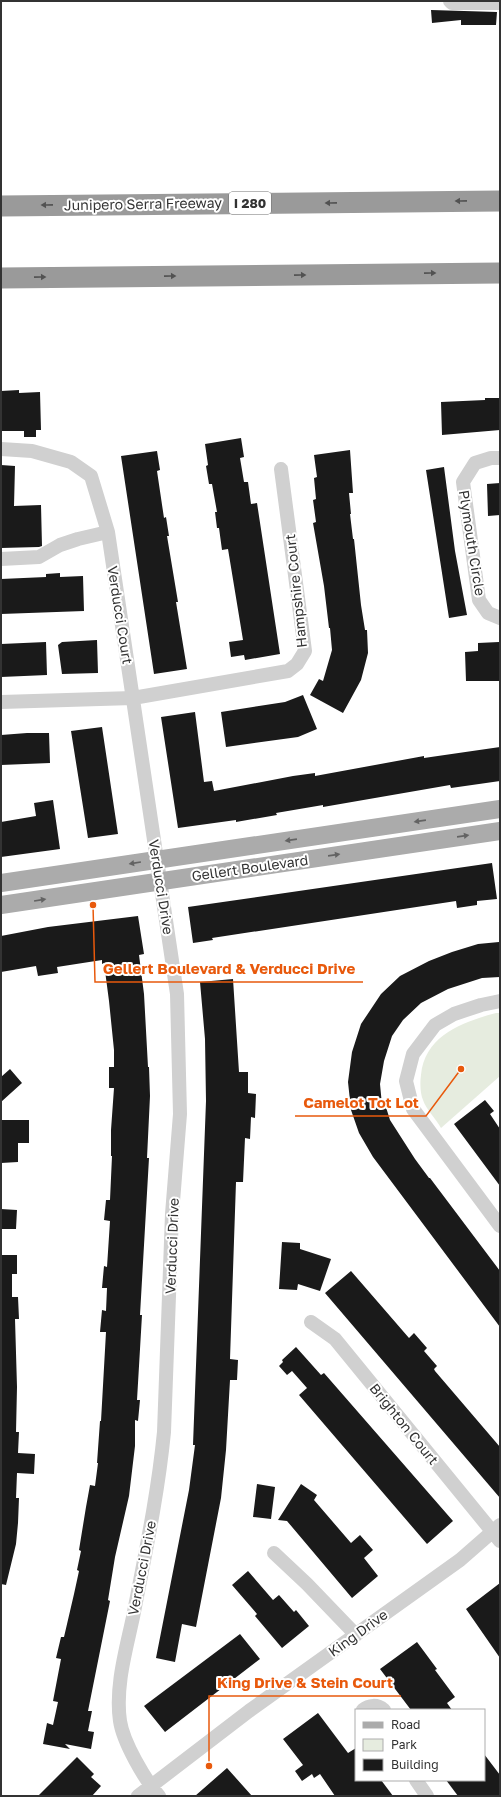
<svg xmlns="http://www.w3.org/2000/svg" width="501" height="1797" viewBox="0 0 501 1797" font-family="'Golos Text',sans-serif">
  <style>
    .green { fill: #e6ecdf }
    .building { fill: #1a1a1a }
    .lines { fill: none; stroke-linecap: round; stroke-linejoin: round }
    .minor { stroke: #d0d0d0; stroke-width: 14 }
    .major { stroke: #ababab; stroke-width: 18 }
    .highway { stroke: #9a9a9a; stroke-width: 21 }
    .oneway { fill: #525252 }
    .oneway2 { fill: #636363 }
    .labels { text-anchor: middle; stroke-width: 4; stroke-linejoin: round; paint-order: stroke }
    .shield { fill: #fff; stroke: #707070; stroke-width: 1 }
    .shield-label { font-size: 13px; font-weight: bold; fill: #333 }
    .street-label { font-size: 14px; fill: #333; stroke: #fff }
    .leader { fill: none; stroke: #e8590c; stroke-width: 1.5 }
    .callout-dot { fill: #e8590c; stroke: #fff; stroke-width: 1.5 }
    .callout-label { font-size: 15px; text-anchor: middle; font-weight: bold; fill: #e8590c; stroke: #fff; stroke-width: 4; stroke-linejoin: round; paint-order: stroke }
  </style>
  <rect width="100%" height="100%" fill="#fff"/>
  <!-- green -->
  <path class="green" d="M 496,1013 L 500,1013 L 500,1076 L 441,1128 C 436,1119 426,1109 423,1100 C 420,1093 420,1082 421,1075 C 425,1035 463,1022 496,1013 Z"/>
  <!-- building -->
  <path class="building" d="M 431,10 L 497,12 L 496,25 L 461,25 L 461,20 L 432,23 Z
    M 19,390 L 19,393 L 40,392 L 41,430 L 36,430 L 36,437 L 24,437 L 24,431 L 1,431 L 1,391 Z
    M 485,398 L 500,398 L 500,430 L 442,435 L 441,402 L 485,400 Z
    M 241,438 L 244,457 L 240,458 L 244,482 L 248,482 L 251,504 L 257,503 L 280,654 L 245,660 L 244,655 L 231,657 L 229,642 L 243,640 L 228,549 L 222,550 L 219,528 L 217,528 L 215,512 L 217,512 L 212,484 L 209,484 L 206,466 L 208,465 L 205,444 Z
    M 350,450 L 353,493 L 349,493 L 351,514 L 350,514 L 353,539 L 354,539 L 361,605 L 365,630 L 367,630 L 368,653 L 361,680 L 343,713 L 310,695 L 319,679 L 323,681 L 332,650 L 330,628 L 329,628 L 324,586 L 313,523 L 316,522 L 313,500 L 316,499 L 314,478 L 317,477 L 314,455 Z
    M 157,451 L 160,470 L 157,471 L 164,518 L 166,517 L 169,536 L 167,536 L 178,602 L 176,602 L 187,669 L 154,674 L 121,456 Z
    M 1,465 L 15,466 L 14,506 L 41,505 L 42,546 L 39,547 L 1,548 Z
    M 444,467 L 455,551 L 467,615 L 449,618 L 426,470 Z
    M 500,483 L 500,515 L 488,516 L 487,484 Z
    M 60,573 L 60,577 L 83,576 L 84,611 L 1,614 L 1,579 L 46,577 L 46,574 Z
    M 97,640 L 98,673 L 62,674 L 58,645 L 62,642 Z
    M 46,642 L 47,675 L 1,677 L 1,644 Z
    M 499,642 L 500,681 L 466,681 L 465,652 L 478,651 L 478,643 Z
    M 303,695 L 317,729 L 298,737 L 226,747 L 221,712 L 285,702 Z
    M 195,712 L 204,782 L 212,781 L 214,791 L 293,776 L 315,773 L 315,776 L 424,756 L 424,758 L 500,747 L 500,781 L 451,788 L 450,785 L 323,807 L 323,805 L 276,813 L 277,815 L 236,822 L 236,820 L 178,828 L 161,717 Z
    M 102,727 L 118,834 L 88,838 L 71,731 Z
    M 27,733 L 49,733 L 50,763 L 1,765 L 1,735 Z
    M 53,800 L 60,849 L 1,857 L 1,822 L 36,816 L 34,803 Z
    M 492,863 L 497,899 L 477,901 L 477,905 L 457,908 L 456,901 L 212,938 L 213,940 L 193,943 L 188,907 Z
    M 138,916 L 144,954 L 139,955 L 144,994 L 148,1067 L 149,1067 L 150,1096 L 147,1158 L 149,1158 L 140,1315 L 142,1315 L 137,1400 L 140,1400 L 138,1421 L 135,1420 L 135,1446 L 129,1496 L 115,1557 L 108,1600 L 110,1601 L 88,1711 L 92,1711 L 88,1731 L 94,1732 L 91,1749 L 65,1744 L 70,1749 L 43,1744 L 47,1723 L 53,1725 L 58,1702 L 53,1701 L 61,1659 L 56,1658 L 61,1637 L 64,1637 L 74,1594 L 79,1571 L 77,1570 L 81,1551 L 79,1550 L 86,1507 L 90,1485 L 95,1486 L 98,1463 L 97,1463 L 100,1421 L 101,1421 L 106,1332 L 100,1332 L 102,1310 L 106,1311 L 107,1288 L 102,1288 L 104,1266 L 107,1267 L 110,1221 L 104,1220 L 106,1200 L 110,1200 L 112,1156 L 111,1156 L 111,1130 L 114,1088 L 109,1088 L 109,1067 L 114,1067 L 114,1050 L 109,1001 L 104,963 L 102,964 L 102,960 L 57,967 L 58,973 L 38,976 L 36,966 L 1,972 L 1,936 L 48,927 Z
    M 499,942 L 500,977 L 482,978 L 448,989 L 421,1003 L 403,1020 L 392,1036 L 384,1061 L 380,1084 L 382,1105 L 385,1104 L 390,1120 L 415,1159 L 429,1178 L 430,1178 L 500,1271 L 500,1327 L 373,1157 L 359,1133 L 351,1110 L 348,1082 L 352,1052 L 361,1024 L 381,994 L 400,976 L 429,961 L 452,952 L 478,944 Z
    M 233,979 L 239,1072 L 248,1072 L 248,1093 L 256,1094 L 255,1118 L 251,1117 L 250,1139 L 245,1138 L 243,1182 L 236,1182 L 230,1359 L 238,1360 L 237,1380 L 230,1380 L 226,1450 L 221,1498 L 196,1627 L 182,1624 L 175,1662 L 156,1658 L 189,1490 L 195,1445 L 193,1445 L 206,1101 L 205,1039 L 200,982 Z
    M 10,1069 L 22,1083 L 1,1102 L 1,1077 Z
    M 485,1100 L 494,1111 L 490,1114 L 500,1129 L 500,1186 L 454,1124 Z
    M 1,1120 L 29,1120 L 29,1143 L 18,1143 L 18,1162 L 1,1163 Z
    M 1,1209 L 17,1210 L 16,1229 L 1,1229 Z
    M 282,1242 L 300,1243 L 300,1249 L 331,1259 L 320,1291 L 298,1284 L 297,1290 L 279,1289 Z
    M 1,1255 L 17,1255 L 17,1274 L 12,1274 L 12,1297 L 18,1297 L 19,1319 L 15,1319 L 17,1387 L 16,1432 L 19,1432 L 18,1453 L 35,1454 L 34,1474 L 17,1473 L 16,1498 L 19,1498 L 18,1523 L 16,1544 L 6,1585 L 1,1584 Z
    M 351,1271 L 409,1338 L 414,1333 L 427,1348 L 424,1351 L 437,1366 L 434,1369 L 435,1371 L 500,1447 L 500,1498 L 325,1293 Z
    M 296,1347 L 321,1375 L 324,1373 L 453,1521 L 427,1544 L 299,1395 L 307,1388 L 292,1371 L 287,1375 L 279,1366 L 283,1362 L 282,1360 Z
    M 257,1484 L 275,1487 L 271,1519 L 253,1517 Z
    M 301,1484 L 317,1495 L 314,1500 L 351,1543 L 360,1535 L 373,1550 L 364,1558 L 378,1576 L 352,1598 L 287,1521 L 278,1520 Z
    M 248,1571 L 273,1600 L 279,1595 L 294,1612 L 296,1610 L 309,1626 L 282,1648 L 255,1616 L 257,1614 L 232,1585 Z
    M 500,1583 L 500,1658 L 466,1609 Z
    M 240,1634 L 260,1659 L 165,1732 L 144,1706 Z
    M 417,1642 L 437,1669 L 435,1670 L 455,1697 L 447,1703 L 452,1710 L 411,1710 L 380,1669 Z
    M 318,1713 L 348,1753 L 356,1748 L 356,1780 L 381,1780 L 393,1796 L 335,1796 L 320,1774 L 314,1778 L 312,1774 L 302,1781 L 295,1771 L 303,1765 L 283,1739 Z
    M 484,1754 L 500,1775 L 500,1796 L 458,1796 L 446,1780 L 484,1780 Z
    M 77,1757 L 94,1774 L 91,1777 L 101,1786 L 92,1796 L 38,1796 Z
    M 227,1768 L 252,1796 L 195,1796 Z"/>
  <g class="lines">
    <!-- minor -->
    <path class="minor" d="M 450,1 L 452,3 L 500,3
      M 1,449 L 32,451 L 71,462 L 91,476 L 108,532 L 177,994 L 180,1114 L 172,1214 L 164,1432 C 158,1494 145,1555 133,1617 C 126,1650 115,1687 120,1721 C 123,1742 145,1780 159,1796
      M 500,458 L 491,458 L 475,463 L 463,482 L 479,600 L 488,613 L 500,618
      M 1,559 L 39,557 L 60,545 L 78,539 L 108,532
      M 1,702 L 133,698 L 288,671 L 297,664 L 305,651 L 281,469
      M 500,1001 L 481,1005 L 454,1014 L 435,1025 L 413,1054 L 406,1081 L 413,1109 L 500,1226
      M 311,1322 L 335,1339 L 500,1541
      M 274,1553 L 307,1584 L 356,1635
      M 363,1710 C 369,1705 377,1704 384,1710
      M 416,1780 L 427,1796
      M 138,1796 L 249,1711 L 460,1560 L 500,1525"/>
    <!-- major -->
    <path class="major" d="M 1,883 L 500,809
      M 1,905 L 500,831"/>
    <!-- highway -->
    <path class="highway" d="M 1,206 L 500,201
      M 1,278 L 500,273"/>
  </g>
  <!-- one-way arrows -->
  <defs><path id="oneway-solid" d="M-6-.8H1V-3.2L6.5 0L1 3.2V.8H-6Z"/></defs>
  <g class="oneway">
    <use href="#oneway-solid" transform="translate(461 201) rotate(179)"/>
    <use href="#oneway-solid" transform="translate(331 203) rotate(179)"/>
    <use href="#oneway-solid" transform="translate(47 205) rotate(179)"/>
    <use href="#oneway-solid" transform="translate(430 273) rotate(-1)"/>
    <use href="#oneway-solid" transform="translate(300 275) rotate(-1)"/>
    <use href="#oneway-solid" transform="translate(170 276) rotate(-1)"/>
    <use href="#oneway-solid" transform="translate(40 277) rotate(-1)"/>
  </g>
  <g class="oneway2">
    <use href="#oneway-solid" transform="translate(420 821) rotate(172)"/>
    <use href="#oneway-solid" transform="translate(463 836) rotate(-8)"/>
    <use href="#oneway-solid" transform="translate(291 840) rotate(172)"/>
    <use href="#oneway-solid" transform="translate(334 855) rotate(-8)"/>
    <use href="#oneway-solid" transform="translate(135 863) rotate(171)"/>
    <use href="#oneway-solid" transform="translate(40 900) rotate(-9)"/>
  </g>
  <g class="labels">
    <!-- shield labels -->
    <rect class="shield" x="229" y="192" width="42" height="22" rx="3"/>
    <g class="shield-label">
      <text x="250" y="208">I 280</text>
    </g>
    <!-- street labels -->
    <g class="street-label">
      <text transform="translate(143 204) rotate(-1)" y="5">Junipero Serra Freeway</text>
      <text transform="translate(472 543) rotate(81)" y="5">Plymouth Circle</text>
      <text transform="translate(296 591) rotate(-96)" y="5">Hampshire Court</text>
      <text transform="translate(120 615) rotate(81)" y="5">Verducci Court</text>
      <text transform="translate(250 868) rotate(-8)" y="5">Gellert Boulevard</text>
      <text transform="translate(161 887) rotate(81)" y="5">Verducci Drive</text>
      <text transform="translate(172 1246) rotate(-88)" y="5">Verducci Drive</text>
      <text transform="translate(404 1424) rotate(51)" y="5">Brighton Court</text>
      <text transform="translate(142 1568) rotate(-79)" y="5">Verducci Drive</text>
      <text transform="translate(358 1633) rotate(-36)" y="5">King Drive</text>
    </g>
  </g>
  <!-- callouts -->
  <path class="leader" d="M93 905L95 982H363M461 1069L426 1116H295M209 1766L209 1696H401"/>
  <g class="callout-dot">
    <circle cx="93" cy="905" r="4"/>
    <circle cx="461" cy="1069" r="4"/>
    <circle cx="209" cy="1766" r="4"/>
  </g>
  <g class="callout-label">
    <text x="229" y="974">Gellert Boulevard &amp; Verducci Drive</text>
    <text x="361" y="1108">Camelot Tot Lot</text>
    <text x="305" y="1688">King Drive &amp; Stein Court</text>
  </g>
  <!-- border -->
  <rect width="501" height="1797" fill="none" stroke="#333333" stroke-width="4"/>
  <!-- legend -->
  <rect x="355" y="1709" width="130" height="72" fill="#ffffff" stroke="#adadad"/>
  <rect x="363" y="1722" width="20" height="6" fill="#ababab" stroke="#adadad"/>
  <text x="391" y="1729" font-size="12" fill="#333333">Road</text>
  <rect x="363" y="1739" width="20" height="12" fill="#e6ecdf" stroke="#adadad"/>
  <text x="391" y="1749" font-size="12" fill="#333333">Park</text>
  <rect x="363" y="1759" width="20" height="12" fill="#1a1a1a" stroke="#adadad"/>
  <text x="391" y="1769" font-size="12" fill="#333333">Building</text>
</svg>
